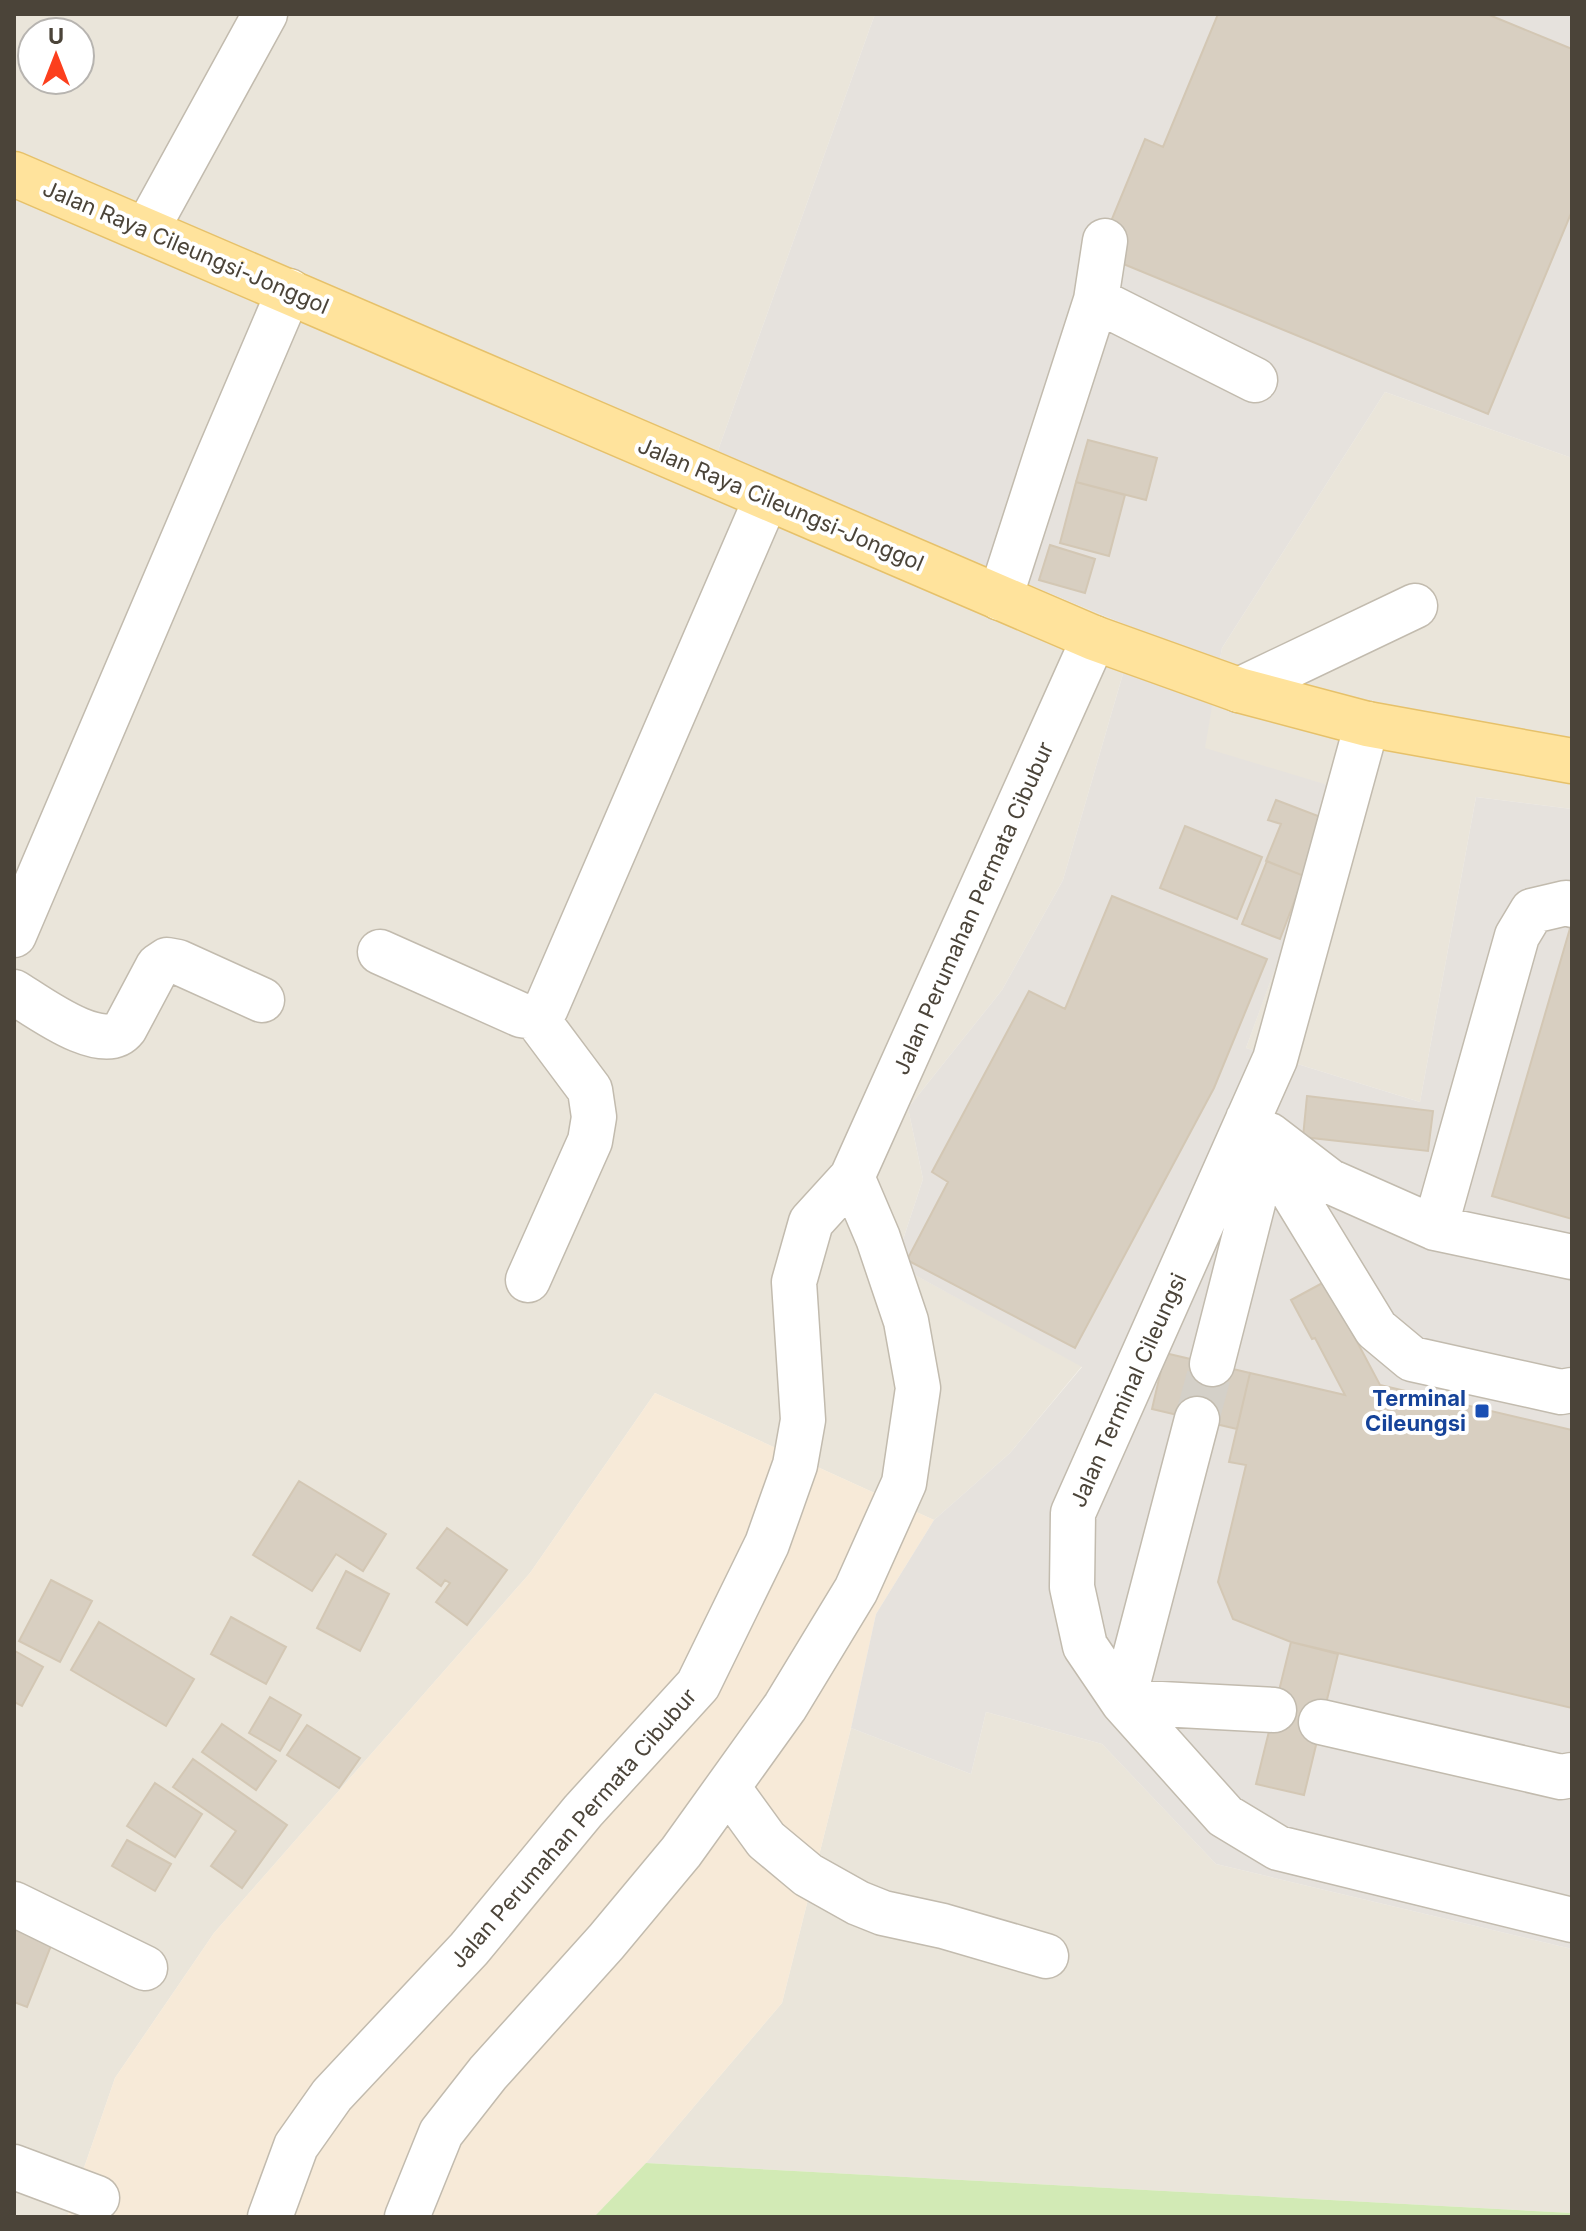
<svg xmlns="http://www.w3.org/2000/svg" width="1586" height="2231" viewBox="0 0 1586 2231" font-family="Inter,sans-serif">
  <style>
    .residential { fill: #eae5da; fill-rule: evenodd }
    .commercial { fill: #f7ead8 }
    .industrial { fill: #e6e2dd }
    .green { fill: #d2eab5 }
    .building { fill: #d8cfc1; stroke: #d3c7b4; stroke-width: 2 }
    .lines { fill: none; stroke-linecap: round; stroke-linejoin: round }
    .minor-tunnel { stroke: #d4d0c8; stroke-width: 44; stroke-dasharray: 44 22; stroke-linecap: butt }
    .minor-casing { stroke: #c2bbae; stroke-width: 47 }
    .major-casing { stroke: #e6c16a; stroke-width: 47 }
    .minor { stroke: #fff; stroke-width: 44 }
    .major { stroke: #ffe39c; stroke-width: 44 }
    .transit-dot { fill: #1a4fb4; stroke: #fff; stroke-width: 3 }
    .labels { text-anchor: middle; stroke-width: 8; stroke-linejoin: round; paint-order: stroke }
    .street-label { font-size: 22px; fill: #4b4439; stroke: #fff }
    .transit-label { font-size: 22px; font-weight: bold; fill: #164399; stroke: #fff; text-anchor: end }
  </style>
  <rect width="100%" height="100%" fill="#f6f3ec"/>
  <!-- residential -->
  <path class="residential" d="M 14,14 L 875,14 L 716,456 L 1136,629 L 1063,880 L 1002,990 L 908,1108 L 923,1179 L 895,1264 L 1082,1366 L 1010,1453 L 934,1520 L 655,1393 L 530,1573 L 214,1933 L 115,2078 L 67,2217 L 14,2217 ZM 32,32 L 80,32 L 80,80 L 32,80 Z
    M 1385,392 L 1572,458 L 1572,809 L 1476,797 L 1420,1102 L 1246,1048 L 1340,789 L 1204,749 L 1222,648 Z
    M 986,1712 L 1102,1744 L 1216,1864 L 1572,1949 L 1572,2213 L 646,2163 L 782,2003 L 851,1728 L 971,1774 Z"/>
  <!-- commercial -->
  <path class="commercial" d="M 655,1393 L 934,1520 L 876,1614 L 851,1728 L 782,2003 L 646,2163 L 594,2217 L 67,2217 L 115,2078 L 214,1933 L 530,1573 Z"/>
  <!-- industrial -->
  <path class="industrial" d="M 875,14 L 1572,14 L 1572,458 L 1385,392 L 1222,648 L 1205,748 L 1341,789 L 1246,1048 L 1420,1102 L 1476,797 L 1572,809 L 1572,1949 L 1216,1864 L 1102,1744 L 986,1712 L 971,1774 L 851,1728 L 876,1614 L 934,1520 L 1010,1453 L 1082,1367 L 895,1264 L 923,1179 L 908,1108 L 1002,990 L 1063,880 L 1136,629 L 716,456 Z"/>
  <!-- green -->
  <path class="green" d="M 646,2163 L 1572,2213 L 1572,2217 L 594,2217 Z"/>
  <!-- building -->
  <path class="building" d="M 1218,14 L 1487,14 L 1572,49 L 1572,211 L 1488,414 L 1116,261 L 1107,231 L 1145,139 L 1163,147 Z
    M 1088,440 L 1157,458 L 1146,500 L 1076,482 Z
    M 1076,482 L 1125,495 L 1109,556 L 1060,543 Z
    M 1050,545 L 1095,559 L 1085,593 L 1039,580 Z
    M 1276,800 L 1326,819 L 1304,876 L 1266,861 L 1281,824 L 1268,820 Z
    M 1185,826 L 1262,857 L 1237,919 L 1160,888 Z
    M 1267,861 L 1304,876 L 1280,939 L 1242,924 Z
    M 1112,896 L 1267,959 L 1214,1088 L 1075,1348 L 907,1260 L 948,1182 L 932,1172 L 1029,991 L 1065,1009 Z
    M 1571,925 L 1572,925 L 1572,1219 L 1492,1196 Z
    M 1307,1096 L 1433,1111 L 1428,1151 L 1303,1137 Z
    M 1328,1280 L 1346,1321 L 1380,1385 L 1572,1430 L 1572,1708 L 1291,1642 L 1233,1619 L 1218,1582 L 1246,1465 L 1229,1462 L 1250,1373 L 1345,1395 L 1315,1338 L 1312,1339 L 1291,1300 Z
    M 1165,1353 L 1250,1373 L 1237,1429 L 1152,1409 Z
    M 299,1481 L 386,1534 L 363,1571 L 336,1554 L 312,1591 L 253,1555 Z
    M 447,1528 L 507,1570 L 467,1625 L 436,1602 L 450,1583 L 445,1580 L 441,1586 L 417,1568 Z
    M 346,1571 L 389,1594 L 360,1651 L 317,1628 Z
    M 51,1580 L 92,1601 L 60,1662 L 19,1641 Z
    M 231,1617 L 286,1647 L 266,1684 L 211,1654 Z
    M 99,1622 L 194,1679 L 166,1726 L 71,1670 Z
    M 1291,1642 L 1338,1654 L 1304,1795 L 1256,1784 Z
    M 15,1651 L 43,1667 L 22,1706 L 14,1702 Z
    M 270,1697 L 301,1715 L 280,1751 L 249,1733 Z
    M 222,1724 L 276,1761 L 256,1790 L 202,1752 Z
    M 307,1725 L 360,1758 L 339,1788 L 287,1755 Z
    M 193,1759 L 287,1825 L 242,1888 L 211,1866 L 236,1831 L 173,1787 Z
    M 155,1783 L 202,1814 L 175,1857 L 127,1826 Z
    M 127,1840 L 171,1864 L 155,1891 L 112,1866 Z
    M 14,1929 L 52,1943 L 27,2007 L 14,2002 Z"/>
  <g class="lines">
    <!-- minor-tunnel -->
    <path class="minor-tunnel" d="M 1197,1419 L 1212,1364"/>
    <!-- minor casing -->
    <g class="minor-casing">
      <path id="minor" d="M 147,229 L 265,14
        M 1096,300 L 1255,380
        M 1000,598 L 1096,300 L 1105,241
        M 1239,690 L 1415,606
        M 1367,724 L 1275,1059 L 1073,1513 L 1072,1587 L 1085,1646 L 1123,1702 L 1225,1816 L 1278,1848 L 1572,1920
        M 14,935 L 289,291
        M 380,952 L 521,1015 C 530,1017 540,1015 546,1008 L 766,499
        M 14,992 C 37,1006 103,1056 125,1028 L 158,966 L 167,960 L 178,962 L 262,1000
        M 1248,1119 L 1376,1329 L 1412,1359 L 1561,1392 L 1572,1390
        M 1269,1135 L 1329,1181 L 1435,1228 L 1572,1257
        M 1435,1228 L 1517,936 L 1532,911 L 1566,903 L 1572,905
        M 528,1280 L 590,1141 L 594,1117 L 590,1090 L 534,1015
        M 1212,1364 L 1253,1203 L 1248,1125
        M 1197,1419 L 1123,1702 L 1274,1710
        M 1321,1722 L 1561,1777 L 1572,1775
        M 729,1789 L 766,1840 L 808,1875 L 858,1903 L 883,1913 L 943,1926 L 1046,1956
        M 14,1904 L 145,1968
        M 14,2167 L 97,2198
        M 270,2217 L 296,2146 L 332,2095 L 469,1949 L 583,1811 L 698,1685 L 767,1544 L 795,1465 L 803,1420 L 794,1282 L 811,1222 L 852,1177 L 1094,638
        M 407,2217 L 441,2133 L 488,2073 L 606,1942 L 681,1852 L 785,1707 L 856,1590 L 904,1483 L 918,1388 L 906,1321 L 878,1238 L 852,1177"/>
    </g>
    <!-- major casing -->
    <g class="major-casing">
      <path id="major" d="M 14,174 L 1094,638 L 1239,690 L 1367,724 L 1572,761"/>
    </g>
    <!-- minor -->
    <use href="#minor" class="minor"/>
    <!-- major -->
    <use href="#major" class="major"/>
  </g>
  <!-- markers -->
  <rect class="transit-dot" x="1474" y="1403" width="16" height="16" rx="4"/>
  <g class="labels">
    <!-- street labels -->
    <g class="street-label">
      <text transform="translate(186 247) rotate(23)" y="8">Jalan Raya Cileungsi-Jonggol</text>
      <text transform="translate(781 504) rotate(23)" y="8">Jalan Raya Cileungsi-Jonggol</text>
      <text transform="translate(973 908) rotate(-66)" y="8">Jalan Perumahan Permata Cibubur</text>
      <text transform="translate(1128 1390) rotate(-66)" y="8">Jalan Terminal Cileungsi</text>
      <text transform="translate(573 1828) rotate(-49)" y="8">Jalan Perumahan Permata Cibubur</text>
    </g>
    <!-- transit labels -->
    <g class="transit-label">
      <text x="1466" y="1406">Terminal<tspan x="1466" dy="25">Cileungsi</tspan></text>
    </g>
  </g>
  <!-- border -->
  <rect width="1586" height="2231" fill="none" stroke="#4b4439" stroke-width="32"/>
  <!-- north arrow -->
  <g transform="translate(56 56)"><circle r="38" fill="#ffffff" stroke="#b7b4b0" stroke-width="2"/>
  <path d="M0-6L14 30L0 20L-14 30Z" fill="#fc3f1d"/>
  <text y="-12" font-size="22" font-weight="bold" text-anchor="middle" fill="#4b4439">U</text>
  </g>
</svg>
